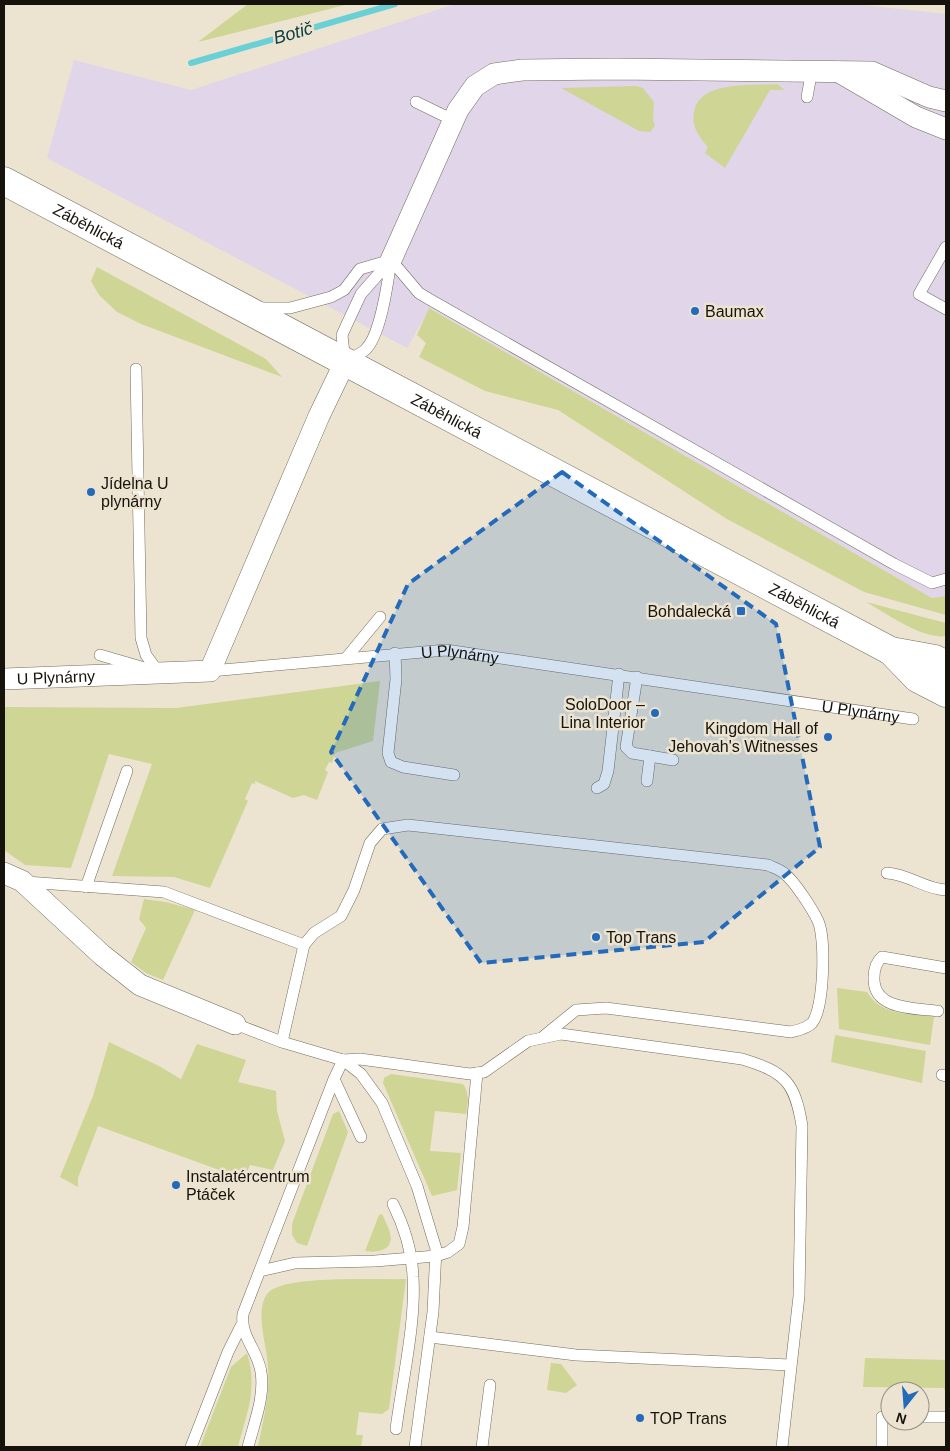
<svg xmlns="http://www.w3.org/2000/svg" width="950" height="1451" viewBox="0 0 950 1451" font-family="Arial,sans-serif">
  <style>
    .commercial { fill: #e1d5e9 }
    .green { fill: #cfd594 }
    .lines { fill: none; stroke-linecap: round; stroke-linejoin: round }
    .stream { stroke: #69d0d6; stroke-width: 6 }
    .service-casing { stroke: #736c5c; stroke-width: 12 }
    .minor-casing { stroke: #736c5c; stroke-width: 22 }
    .tertiary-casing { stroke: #736c5c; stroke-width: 29 }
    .service { stroke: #fff; stroke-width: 11 }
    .minor { stroke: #fff; stroke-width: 21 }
    .tertiary { stroke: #fff; stroke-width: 28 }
    .marked { fill: #236abb; fill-opacity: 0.2; stroke: #236abb; stroke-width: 4; stroke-dasharray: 10 6; stroke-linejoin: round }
    .poi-dot { fill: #236abb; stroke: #ece4d1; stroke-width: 2 }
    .labels { text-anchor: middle; stroke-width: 5; stroke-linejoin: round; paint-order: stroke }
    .street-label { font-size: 16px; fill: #16130c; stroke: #ece4d1 }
    .poi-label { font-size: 16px; fill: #16130c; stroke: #ece4d1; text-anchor: start }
    .water-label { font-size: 18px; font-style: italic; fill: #0f4043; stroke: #ece4d1 }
  </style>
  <rect width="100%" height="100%" fill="#ece4d1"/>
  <!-- commercial -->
  <path class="commercial" d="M 455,4 L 854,4 L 946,14 L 946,596 L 932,598 L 430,308 L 407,348 L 47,158 L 74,60 L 191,90 Z"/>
  <!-- green -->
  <path class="green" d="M 248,4 L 349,4 L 198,42 Z
    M 777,84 L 785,90 L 770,90 L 725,168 L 705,153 L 708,147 C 699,137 691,126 694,112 C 699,80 752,86 777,84 Z
    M 636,86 L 643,88 L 654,102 L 653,120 L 655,126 L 650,132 L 639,131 L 561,88 Z
    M 97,267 L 266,359 L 282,377 L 141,324 L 117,312 L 99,295 L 91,281 Z
    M 429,308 L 932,598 L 946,596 L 946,615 L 864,592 L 727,519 L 558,410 L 485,391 L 419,357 L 426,343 L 417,335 Z
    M 866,602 L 946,623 L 946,636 C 923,640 886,613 866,602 Z
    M 380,681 L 373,741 L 335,753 L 332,763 L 329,762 L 325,770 L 328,772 L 317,800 L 304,795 L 293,798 L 255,781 L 255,784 L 252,783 L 245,799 L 248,801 L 210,888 L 174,877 L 112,876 L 152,764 L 109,754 L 71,868 L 25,865 L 4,850 L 4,707 L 176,708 Z
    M 144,899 L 166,902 L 195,910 L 163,980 L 146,973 L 131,962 L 146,928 L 139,919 Z
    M 837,988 L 867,992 C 881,1016 910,1014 934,1016 L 930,1045 L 839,1029 Z
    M 835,1035 L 926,1051 L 922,1083 L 831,1062 Z
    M 109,1042 L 159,1066 L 181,1079 L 197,1044 L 246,1060 L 238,1082 L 276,1091 L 277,1111 L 285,1141 L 273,1170 L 250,1165 L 244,1179 L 98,1126 L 78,1178 L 78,1187 L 60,1177 L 93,1096 Z
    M 391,1074 L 463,1084 C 470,1094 468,1103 466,1114 L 435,1111 L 430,1151 L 461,1153 L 457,1190 L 432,1196 L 383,1083 L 384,1078 Z
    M 339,1111 L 348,1132 L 307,1246 L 297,1243 L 292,1235 L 292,1224 L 333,1114 Z
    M 382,1214 C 387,1225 399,1244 382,1250 C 375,1252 372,1252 365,1251 L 379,1215 Z
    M 406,1279 L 389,1409 L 382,1414 L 359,1412 L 356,1435 L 363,1435 L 361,1447 L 258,1447 C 263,1421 270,1395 268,1368 C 268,1348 252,1306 270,1291 C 291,1275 377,1280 406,1279 Z
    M 247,1353 C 258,1389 247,1412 238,1447 L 200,1447 L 231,1367 Z
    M 865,1358 L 946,1360 L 946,1394 L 944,1388 L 863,1387 Z
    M 551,1363 L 561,1364 L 577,1385 L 566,1393 L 547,1390 Z"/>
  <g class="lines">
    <!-- stream -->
    <path class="stream" d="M 191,63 L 395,4"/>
    <!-- service casing -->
    <g class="service-casing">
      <g id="service">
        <path d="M 807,97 L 812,70"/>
        <path d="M 416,102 L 453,120"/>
        <path d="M 946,247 L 919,294 L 946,309"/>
        <path d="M 391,260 L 419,293 L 429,299 L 894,564 L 932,583 L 946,579"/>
        <path d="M 391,260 C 388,281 381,336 365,350 C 359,355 351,358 345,362 L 342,335 L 347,324 L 361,294 Z"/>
        <path d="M 258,308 L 290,308 L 331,297 L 344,290 L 360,269 L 391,260"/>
        <path d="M 136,369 L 141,638 L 146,655 L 159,673"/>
        <path d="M 395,653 L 396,679 L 388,753 L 391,762 L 403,767 L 454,775"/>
        <path d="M 100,655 L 148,669"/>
        <path d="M 347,657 L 380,617"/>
        <path id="s1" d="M 210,671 L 446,650 L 913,719"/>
        <path d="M 637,677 L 626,747 L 632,753 L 673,760"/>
        <path d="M 647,781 L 650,756"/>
        <path d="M 597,788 L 604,784 L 608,771 L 619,674"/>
        <path d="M 887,873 C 911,875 924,889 946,890"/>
        <path d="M 26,882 L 164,892 L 304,945"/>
        <path d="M 86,887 L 127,771"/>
        <path d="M 938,1011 C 915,1008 873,1010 874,978 C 874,970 876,962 882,957 L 946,968"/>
        <path d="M 235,1024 L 282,1042 L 343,1060 L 334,1079 L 243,1314 C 240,1337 258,1350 261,1372 C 265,1397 254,1423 248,1447"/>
        <path d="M 282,1042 L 304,945 L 314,933 L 341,916 L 354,890 L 370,843 L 382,829 L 408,825 L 768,865 C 774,868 781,870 785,874 C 795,882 813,910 818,921 C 826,939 824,1009 812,1023 C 806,1029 798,1030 791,1032 L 606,1008 L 576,1010 L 544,1036"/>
        <path d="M 343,1060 L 360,1059 L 470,1074 L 484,1072 L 528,1041 L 561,1034 L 742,1059 C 785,1072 795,1082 802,1126 L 799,1296 L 782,1447"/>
        <path d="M 343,1060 L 361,1074 L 382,1103 L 417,1186 L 436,1249 L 433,1312 L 415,1447"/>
        <path d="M 942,1075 L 946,1076"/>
        <path d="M 334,1079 L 361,1137"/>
        <path d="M 393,1204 C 404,1226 412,1252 413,1277 C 416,1323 402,1382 396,1429"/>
        <path d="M 260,1271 L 295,1263 L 375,1261 L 436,1256 L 448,1252 L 459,1244 L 463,1227 L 477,1073"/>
        <path d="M 430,1337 L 576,1355 L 790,1365"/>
        <path d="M 920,1417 L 946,1417"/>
        <path d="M 191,1447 L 228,1352 L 241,1326"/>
        <path d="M 482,1447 L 490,1385"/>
        <path d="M 882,1447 L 882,1417 L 890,1417"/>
      </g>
    </g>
    <!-- minor casing -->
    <g class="minor-casing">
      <g id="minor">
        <path d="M 839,72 L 916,117 L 946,129"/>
        <path d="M 391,260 L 458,110 L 475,86 L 494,74 L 522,70 L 615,69 L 872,72 L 929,97 L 946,101"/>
        <path id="s2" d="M 4,679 L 210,671 L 319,416 L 345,362"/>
        <path d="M 4,873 L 22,881 L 102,955 L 140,985 L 235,1024"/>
      </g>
    </g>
    <!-- tertiary casing -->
    <g class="tertiary-casing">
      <g id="tertiary">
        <path id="s3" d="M 4,181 L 891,651 L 935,659 L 946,665"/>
        <path d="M 891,651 L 917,678 L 946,693"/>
      </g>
    </g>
    <!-- service -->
    <use href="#service" class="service"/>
    <!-- minor -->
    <use href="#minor" class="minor"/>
    <!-- tertiary -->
    <use href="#tertiary" class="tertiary"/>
  </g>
  <!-- marked area -->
  <path class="marked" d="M 562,472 L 776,624 L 820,847 L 704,942 L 481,963 L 331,752 L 408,584 Z"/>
  <!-- markers -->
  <g class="poi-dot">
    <circle cx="695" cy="311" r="5"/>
    <circle cx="91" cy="492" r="5"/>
    <rect x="736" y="606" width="10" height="10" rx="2.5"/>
    <circle cx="655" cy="713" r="5"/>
    <circle cx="828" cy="737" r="5"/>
    <circle cx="596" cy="937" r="5"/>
    <circle cx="176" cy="1185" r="5"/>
    <circle cx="640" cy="1418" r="5"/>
  </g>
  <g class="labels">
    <!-- street labels -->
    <g class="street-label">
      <text dy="6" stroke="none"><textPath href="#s3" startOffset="96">Záběhlická</textPath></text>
      <text dy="6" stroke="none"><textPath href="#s3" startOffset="501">Záběhlická</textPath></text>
      <text dy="6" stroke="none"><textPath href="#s3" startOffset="906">Záběhlická</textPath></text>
      <text dy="6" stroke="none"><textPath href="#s1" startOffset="251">U Plynárny</textPath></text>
      <text dy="6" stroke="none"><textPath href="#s2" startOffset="52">U Plynárny</textPath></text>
      <text dy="6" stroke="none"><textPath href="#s1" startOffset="656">U Plynárny</textPath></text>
    </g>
    <!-- poi labels -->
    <g class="poi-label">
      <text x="705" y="317">Baumax</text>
      <text x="101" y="489">Jídelna U<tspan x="101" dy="18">plynárny</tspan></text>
      <text x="731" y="617" text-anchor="end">Bohdalecká</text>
      <text x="645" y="710" text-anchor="end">SoloDoor –<tspan x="645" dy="18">Lina Interior</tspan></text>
      <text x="818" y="734" text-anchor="end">Kingdom Hall of<tspan x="818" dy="18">Jehovah's Witnesses</tspan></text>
      <text x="606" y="943">Top Trans</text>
      <text x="186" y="1182">Instalatércentrum<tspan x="186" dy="18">Ptáček</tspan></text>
      <text x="650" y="1424">TOP Trans</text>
    </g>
    <!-- water labels -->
    <g class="water-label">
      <text transform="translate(293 33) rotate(-16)" y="6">Botič</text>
    </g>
  </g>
  <!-- border -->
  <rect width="950" height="1451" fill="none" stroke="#16130c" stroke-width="10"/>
  <!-- north arrow -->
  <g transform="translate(905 1406) rotate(197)"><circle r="24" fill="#ece4d1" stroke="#969082"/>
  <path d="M0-4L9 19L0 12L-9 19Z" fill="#236abb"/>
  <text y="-8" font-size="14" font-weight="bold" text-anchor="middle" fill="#16130c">N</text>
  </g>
</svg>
